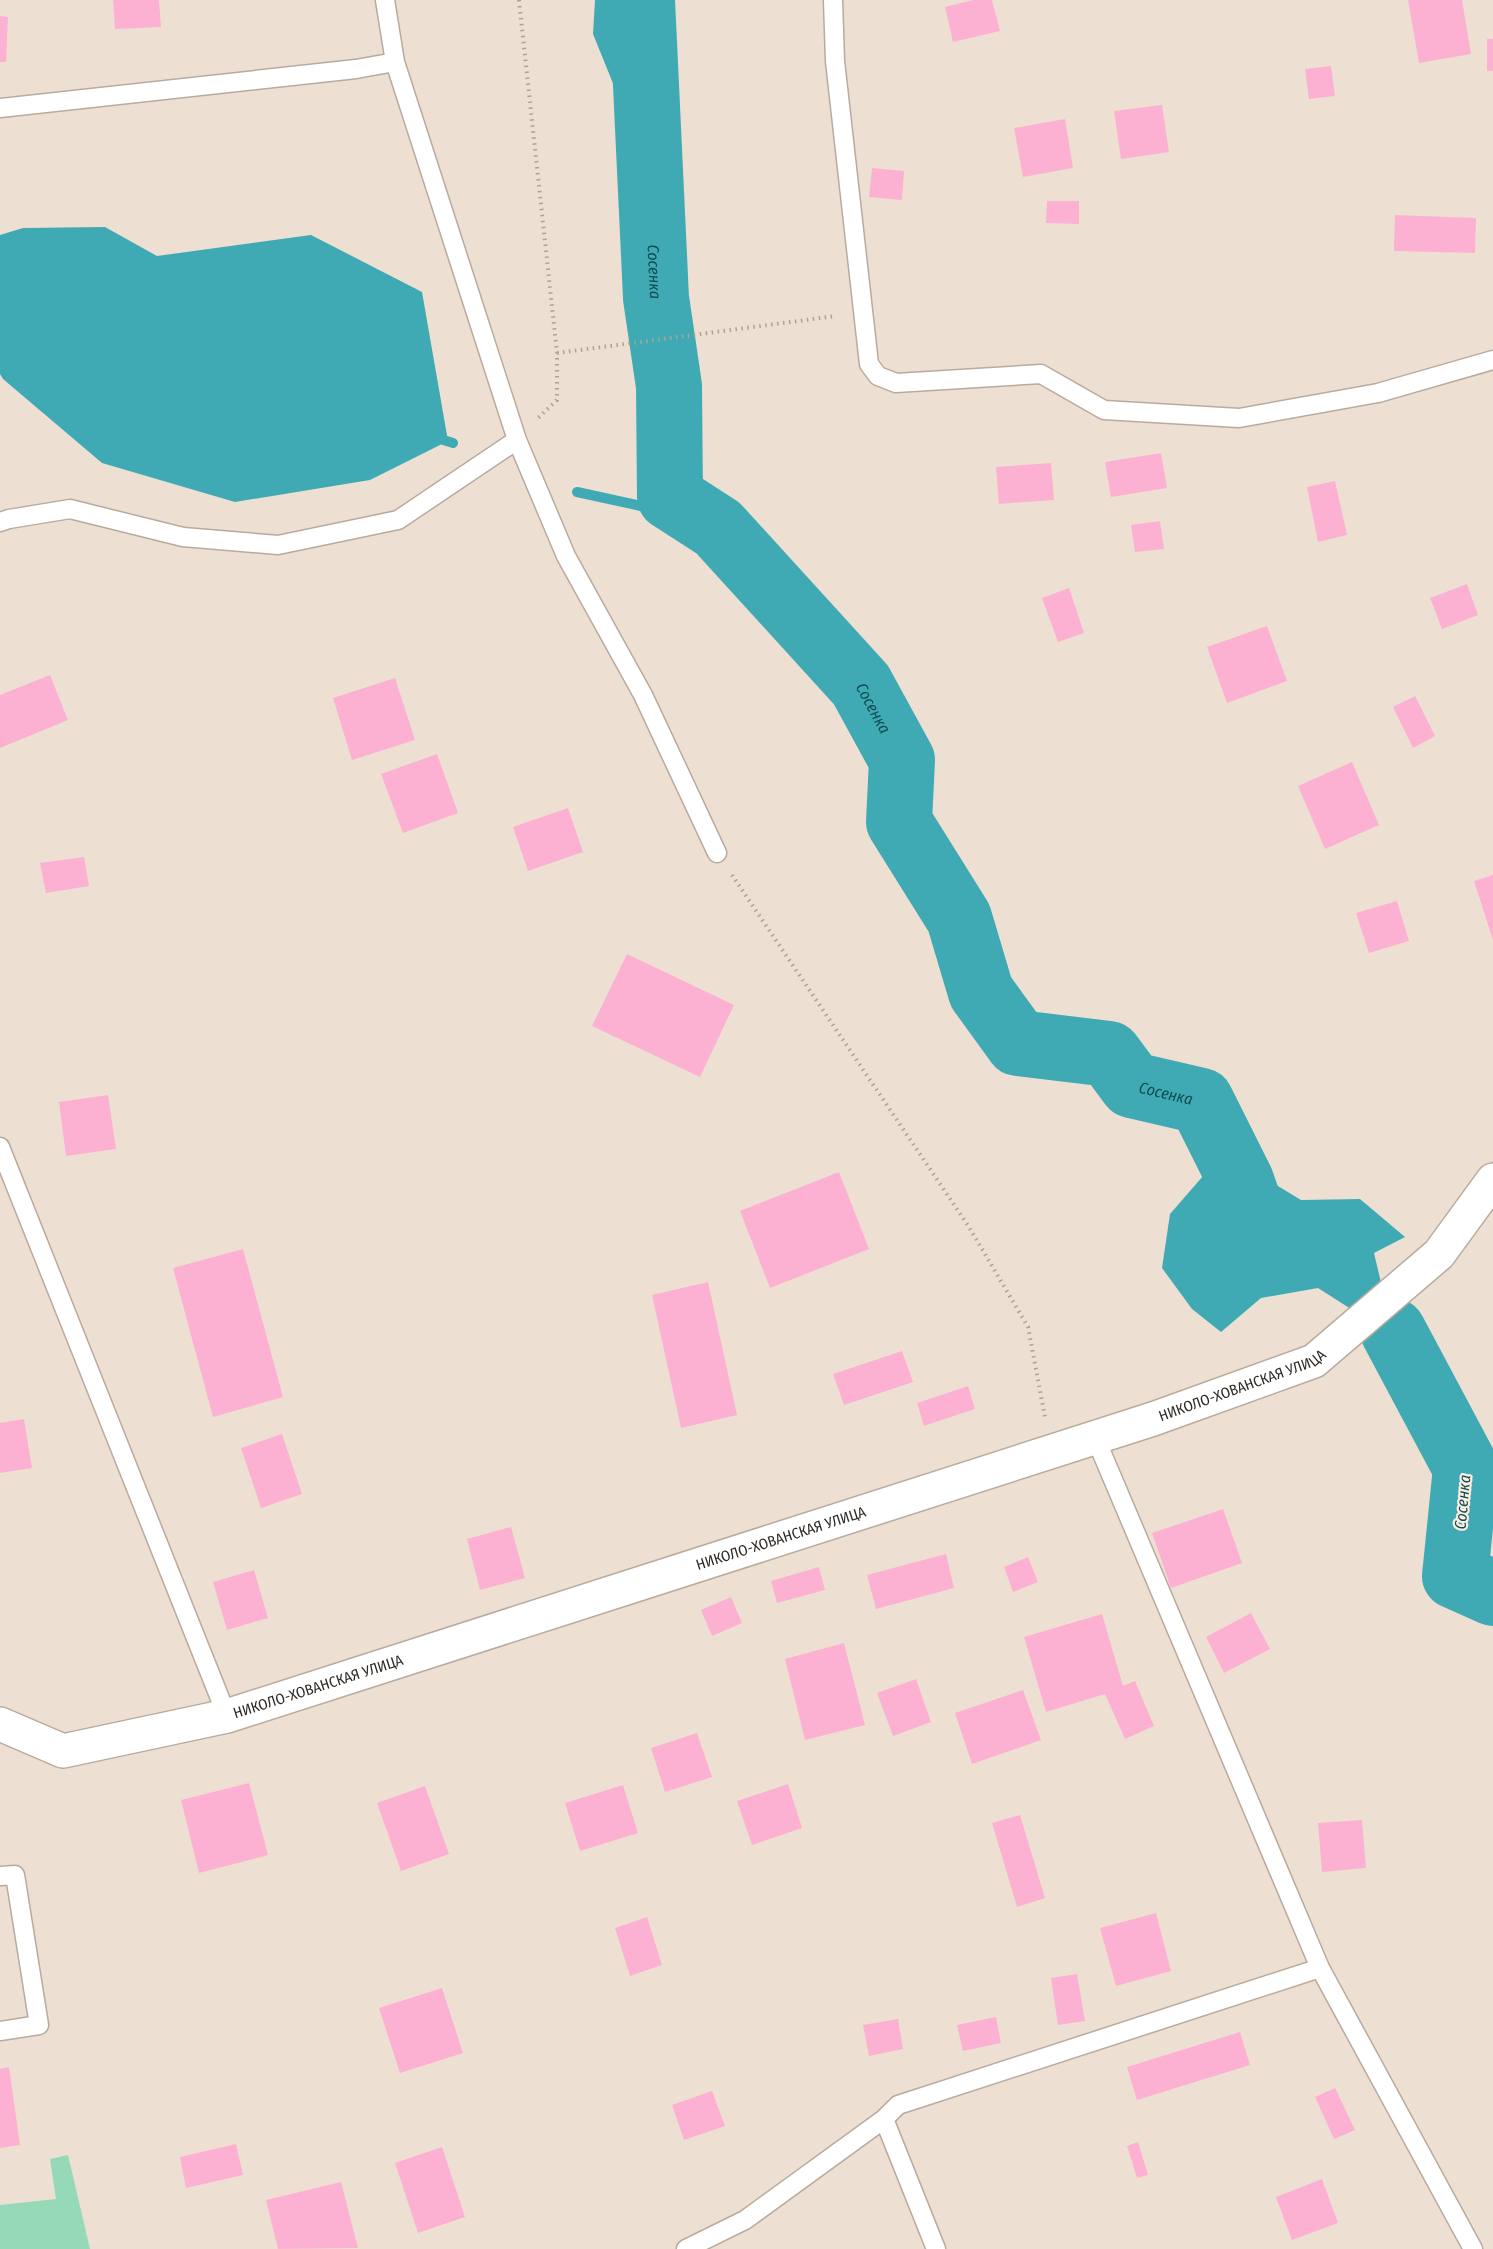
<svg xmlns="http://www.w3.org/2000/svg" width="1493" height="2249" viewBox="0 0 1493 2249" font-family="'Fira Sans Condensed',sans-serif">
  <style>
    .green { fill: #95d9b8 }
    .water { fill: #40aab4 }
    .lines { fill: none; stroke-linecap: round; stroke-linejoin: round }
    .stream { stroke: #40aab4; stroke-width: 10 }
    .river { stroke: #40aab4; stroke-width: 66 }
    .building { fill: #fcb1d3 }
    .service-casing { stroke: #b8ab9e; stroke-width: 21 }
    .minor-casing { stroke: #b8ab9e; stroke-width: 36 }
    .path { stroke: #aca297; stroke-width: 4; stroke-dasharray: 1.5 4.5; stroke-linecap: butt }
    .service { stroke: #fff; stroke-width: 18 }
    .minor { stroke: #fff; stroke-width: 33 }
    .labels { text-anchor: middle; stroke-width: 4.5; stroke-linejoin: round; paint-order: stroke }
    .street-label { font-size: 15px; fill: #2f2a25; stroke: #faeddf }
    .water-label { font-size: 16px; font-style: italic; fill: #0d4c51; stroke: #faeddf }
  </style>
  <rect width="100%" height="100%" fill="#ede0d2"/>
  <!-- green -->
  <path class="green" d="M 68,2155 L 90,2249 L 0,2249 L 0,2205 L 56,2199 L 50,2159 Z"/>
  <!-- water -->
  <path class="water" d="M 595,0 L 659,0 L 668,99 L 663,134 L 659,238 L 635,210 L 625,113 L 593,34 Z
    M 105,227 L 157,256 L 311,235 L 422,292 L 448,441 L 370,480 L 235,502 L 102,463 L 3,379 L 0,374 L 0,235 L 23,228 Z
    M 1240,1145 L 1263,1177 L 1301,1200 L 1360,1199 L 1405,1237 L 1374,1253 L 1383,1291 L 1354,1311 L 1318,1288 L 1261,1298 L 1221,1332 L 1192,1309 L 1162,1268 L 1170,1214 L 1210,1168 Z"/>
  <g class="lines">
    <!-- stream -->
    <path class="stream" d="M 434,437 L 453,443
      M 577,492 L 641,506 L 670,497"/>
    <!-- river -->
    <g class="river">
      <path id="s1" d="M 642,0 L 656,298 L 669,386 L 670,497 L 718,528 L 861,685 L 902,760 L 899,822 L 959,918 L 981,992 L 1018,1043 L 1109,1054 L 1132,1085 L 1201,1101 L 1241,1181 L 1259,1232 L 1265,1235"/>
      <path d="M 1393,1331 L 1466,1468 L 1455,1576 L 1493,1593"/>
    </g>
  </g>
  <!-- building -->
  <path class="building" d="M 113,0 L 159,0 L 161,27 L 115,29 Z
    M 973,0 L 992,0 L 1000,31 L 953,42 L 945,7 Z
    M 1408,0 L 1462,0 L 1471,54 L 1419,63 Z
    M 0,16 L 8,17 L 6,62 L 0,62 Z
    M 1487,39 L 1493,39 L 1493,71 L 1487,71 Z
    M 1331,66 L 1335,96 L 1309,99 L 1305,69 Z
    M 1162,105 L 1169,152 L 1121,159 L 1114,111 Z
    M 1065,119 L 1073,168 L 1023,177 L 1014,128 Z
    M 872,168 L 904,171 L 902,200 L 869,197 Z
    M 1047,201 L 1079,201 L 1079,224 L 1046,223 Z
    M 1395,215 L 1476,218 L 1475,253 L 1394,251 Z
    M 1161,453 L 1167,488 L 1111,497 L 1105,462 Z
    M 1051,463 L 1054,500 L 999,504 L 996,467 Z
    M 1335,481 L 1347,535 L 1318,542 L 1307,487 Z
    M 1160,521 L 1164,549 L 1135,552 L 1131,525 Z
    M 1467,584 L 1478,615 L 1442,629 L 1430,598 Z
    M 1069,588 L 1084,633 L 1058,642 L 1042,598 Z
    M 1267,626 L 1287,681 L 1227,703 L 1207,647 Z
    M 50,675 L 68,720 L 0,748 L 0,695 Z
    M 395,678 L 415,740 L 352,760 L 333,698 Z
    M 1415,696 L 1435,736 L 1413,748 L 1393,707 Z
    M 437,754 L 458,813 L 403,833 L 381,774 Z
    M 1352,762 L 1379,825 L 1325,849 L 1298,786 Z
    M 568,808 L 583,852 L 528,871 L 513,827 Z
    M 84,857 L 89,886 L 46,893 L 40,863 Z
    M 1493,875 L 1493,940 L 1474,881 Z
    M 1397,901 L 1409,941 L 1369,953 L 1356,913 Z
    M 627,954 L 734,1005 L 700,1077 L 592,1026 Z
    M 108,1095 L 116,1149 L 66,1156 L 59,1102 Z
    M 839,1172 L 869,1249 L 770,1288 L 740,1211 Z
    M 243,1249 L 283,1397 L 213,1417 L 173,1268 Z
    M 708,1282 L 737,1415 L 681,1428 L 652,1295 Z
    M 902,1351 L 913,1382 L 844,1405 L 833,1374 Z
    M 968,1386 L 975,1409 L 924,1426 L 917,1403 Z
    M 24,1419 L 32,1468 L 0,1473 L 0,1423 Z
    M 282,1434 L 302,1494 L 261,1508 L 241,1448 Z
    M 1223,1509 L 1242,1563 L 1171,1588 L 1152,1533 Z
    M 511,1527 L 525,1578 L 480,1590 L 467,1539 Z
    M 946,1554 L 954,1588 L 876,1609 L 867,1575 Z
    M 1028,1557 L 1038,1582 L 1013,1592 L 1004,1567 Z
    M 819,1567 L 825,1590 L 777,1603 L 771,1581 Z
    M 254,1570 L 268,1618 L 227,1630 L 213,1582 Z
    M 731,1597 L 742,1623 L 712,1636 L 701,1610 Z
    M 1251,1613 L 1270,1649 L 1224,1673 L 1206,1637 Z
    M 1102,1614 L 1123,1686 L 1135,1681 L 1154,1726 L 1125,1739 L 1105,1694 L 1046,1712 L 1024,1637 Z
    M 844,1643 L 865,1725 L 805,1740 L 785,1659 Z
    M 916,1679 L 931,1722 L 893,1736 L 877,1693 Z
    M 1023,1690 L 1041,1740 L 972,1764 L 955,1713 Z
    M 697,1733 L 712,1777 L 665,1792 L 651,1748 Z
    M 249,1783 L 268,1855 L 199,1873 L 181,1800 Z
    M 788,1784 L 802,1828 L 752,1845 L 737,1801 Z
    M 623,1785 L 638,1833 L 580,1851 L 565,1803 Z
    M 425,1786 L 449,1854 L 401,1871 L 377,1803 Z
    M 1020,1815 L 1045,1898 L 1017,1907 L 992,1823 Z
    M 1362,1820 L 1366,1868 L 1322,1872 L 1318,1823 Z
    M 1156,1913 L 1171,1971 L 1116,1986 L 1100,1928 Z
    M 647,1917 L 662,1965 L 630,1976 L 615,1928 Z
    M 1077,1974 L 1085,2021 L 1058,2025 L 1051,1978 Z
    M 442,1988 L 463,2053 L 400,2073 L 379,2008 Z
    M 996,2017 L 1001,2043 L 963,2051 L 957,2025 Z
    M 898,2019 L 903,2049 L 869,2056 L 863,2025 Z
    M 1240,2032 L 1250,2065 L 1137,2100 L 1127,2067 Z
    M 9,2067 L 20,2145 L 0,2148 L 0,2069 Z
    M 1335,2088 L 1355,2130 L 1334,2139 L 1315,2097 Z
    M 712,2091 L 725,2126 L 684,2140 L 672,2105 Z
    M 1138,2142 L 1148,2175 L 1137,2178 L 1127,2146 Z
    M 236,2144 L 243,2175 L 186,2188 L 180,2157 Z
    M 442,2147 L 465,2217 L 418,2233 L 395,2163 Z
    M 1322,2179 L 1338,2223 L 1292,2240 L 1276,2197 Z
    M 341,2182 L 358,2248 L 278,2249 L 266,2200 Z"/>
  <g class="lines">
    <!-- service casing -->
    <g class="service-casing">
      <path id="service" d="M 833,0 L 835,61 L 869,364 L 878,376 L 896,383 L 1041,374 L 1104,410 L 1239,418 L 1378,393 L 1493,360
        M 0,108 L 356,69 L 395,62 L 385,0
        M 517,440 L 566,556 L 643,695 L 717,853
        M 0,522 L 9,519 L 70,509 L 183,537 L 278,545 L 398,520 L 517,440 L 395,62
        M 0,1147 L 227,1716
        M 0,1876 L 15,1875 L 39,2025 L 0,2031
        M 1320,1968 L 1473,2249
        M 884,2119 L 936,2249
        M 686,2249 L 745,2220 L 884,2119 L 898,2105 L 1320,1968 L 1095,1437"/>
    </g>
    <!-- minor casing -->
    <g class="minor-casing">
      <g id="minor">
        <path id="s2" d="M 0,1724 L 63,1751 L 227,1716 L 1153,1419 L 1314,1361 L 1439,1254 L 1493,1180"/>
      </g>
    </g>
    <!-- path -->
    <path class="path" d="M 519,0 L 557,353 L 557,400 L 538,418
      M 557,353 L 836,316
      M 732,875 L 969,1227 L 1028,1327 L 1045,1417"/>
    <!-- service -->
    <use href="#service" class="service"/>
    <!-- minor -->
    <use href="#minor" class="minor"/>
  </g>
  <g class="labels">
    <!-- street labels -->
    <g class="street-label">
      <text dy="5" stroke="none"><textPath href="#s2" startOffset="1304">НИКОЛО-ХОВАНСКАЯ УЛИЦА</textPath></text>
      <text dy="5" stroke="none"><textPath href="#s2" startOffset="818">НИКОЛО-ХОВАНСКАЯ УЛИЦА</textPath></text>
      <text dy="5" stroke="none"><textPath href="#s2" startOffset="332">НИКОЛО-ХОВАНСКАЯ УЛИЦА</textPath></text>
    </g>
    <!-- water labels -->
    <g class="water-label">
      <text dy="6" stroke="none"><textPath href="#s1" startOffset="272">Сосенка</textPath></text>
      <text dy="6" stroke="none"><textPath href="#s1" startOffset="794">Сосенка</textPath></text>
      <text dy="6" stroke="none"><textPath href="#s1" startOffset="1334">Сосенка</textPath></text>
      <text transform="translate(1462 1502) rotate(-85)" y="6">Сосенка</text>
    </g>
  </g>
</svg>
